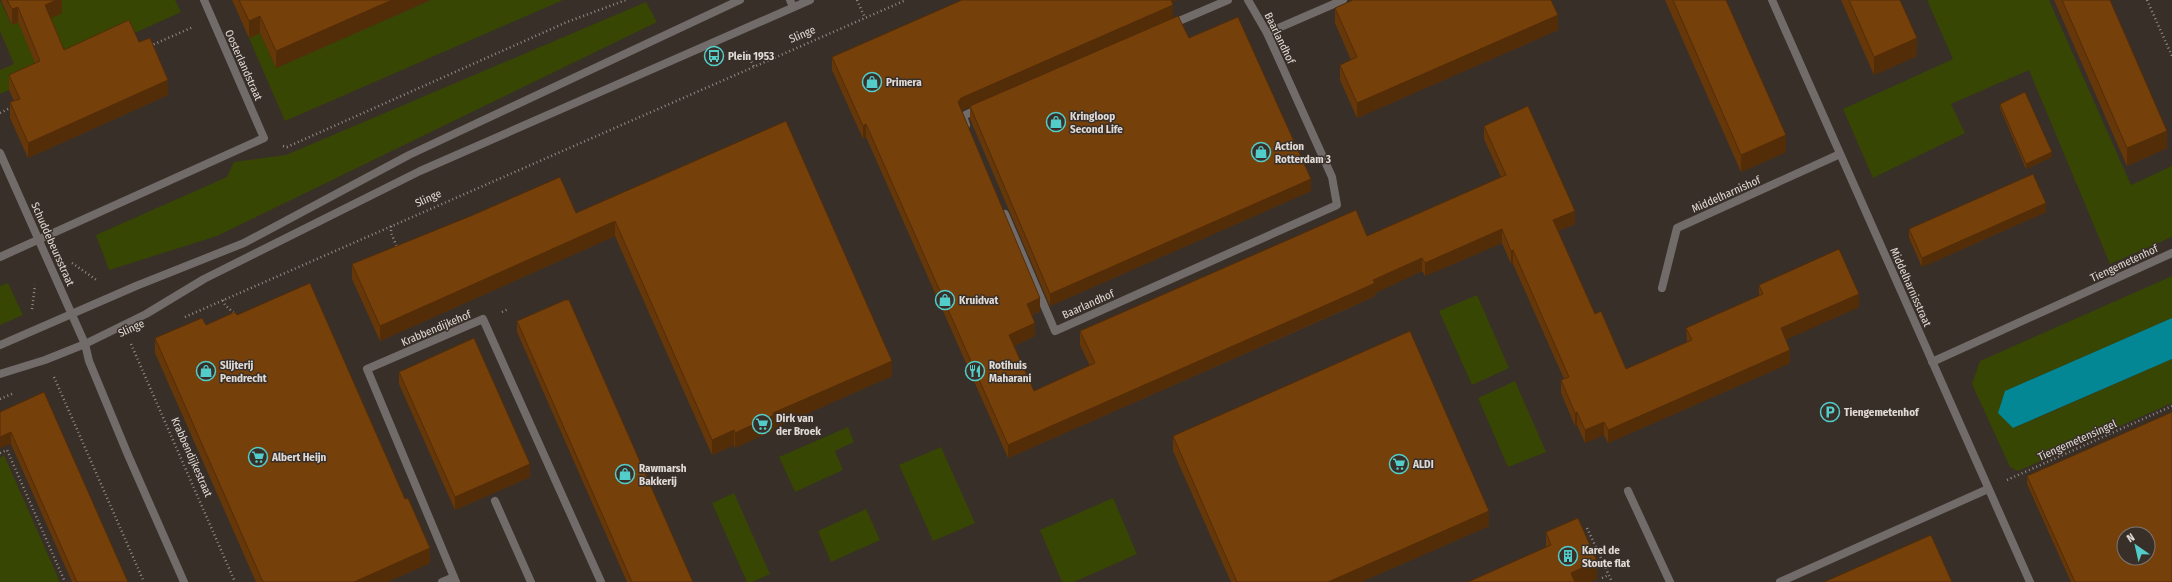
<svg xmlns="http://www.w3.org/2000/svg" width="2172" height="582" viewBox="0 0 2172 582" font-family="'Fira Sans Condensed',sans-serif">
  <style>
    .green { fill: #374602 }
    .water { fill: #038794 }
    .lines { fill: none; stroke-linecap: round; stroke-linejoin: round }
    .path { stroke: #938c87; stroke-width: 2.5; stroke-dasharray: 1 3; stroke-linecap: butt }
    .service { stroke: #716b69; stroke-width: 8 }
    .minor { stroke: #716b69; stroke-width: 8 }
    .tertiary { stroke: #716b69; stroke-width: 8 }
    .wall { fill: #653709 }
    .shaded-wall { fill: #532d08 }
    .building { fill: #76400b; stroke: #532d08; fill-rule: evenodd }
    .labels { text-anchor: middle; stroke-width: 3; stroke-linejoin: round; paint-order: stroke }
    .street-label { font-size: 11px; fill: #e0dad6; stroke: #382f29 }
    .poi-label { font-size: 11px; font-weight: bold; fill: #e0dad6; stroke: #382f29; text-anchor: start }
  </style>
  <rect width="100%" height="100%" fill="#382f29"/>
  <!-- green -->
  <path class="green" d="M 0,0 L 11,24 L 18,22 L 24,36 L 56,0 L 175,0 L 181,12 L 0,94 L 0,70 L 14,64 L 0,31 Z
    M 431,0 L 563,0 L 285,121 L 249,38 L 260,33 L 276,68 Z
    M 1927,0 L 2049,0 L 2131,185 L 2172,166 L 2172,237 L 2110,264 L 2029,70 L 1951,104 L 1965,133 L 1873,178 L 1843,109 L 1953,59 Z
    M 646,2 L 657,22 L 217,236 L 109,270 L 96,235 L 227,177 L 234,162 L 286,155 Z
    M 2172,276 L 2172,318 L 2005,391 L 2014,428 L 2172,359 L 2172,403 L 2018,471 L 2010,467 L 1972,384 L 1980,361 Z
    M 8,283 L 23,315 L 0,325 L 0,286 Z
    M 1477,295 L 1509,368 L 1472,385 L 1439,311 Z
    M 1515,381 L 1546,452 L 1508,467 L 1478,398 Z
    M 848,427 L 854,442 L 835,451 L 843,470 L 795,492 L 779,457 Z
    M 941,447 L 975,523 L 933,541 L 899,465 Z
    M 4,455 L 60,582 L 0,582 L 0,458 Z
    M 734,493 L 770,574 L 752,582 L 747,582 L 712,503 Z
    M 1113,498 L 1137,554 L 1074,582 L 1062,582 L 1040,530 Z
    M 866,509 L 880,540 L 831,562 L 818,531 Z"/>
  <!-- water -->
  <path class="water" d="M 2172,318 L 2172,359 L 2013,428 L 1998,413 L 2005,391 Z"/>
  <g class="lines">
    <!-- path -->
    <path class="path" d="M 857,0 L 865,18
      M 2147,0 L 2172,56
      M 150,46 L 193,27
      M 746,51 L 754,67
      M 0,113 L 12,107
      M 283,146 L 287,147 L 567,22 L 626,0
      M 391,226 L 391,233 L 398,249
      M 72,263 L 98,281
      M 223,300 L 225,305 L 236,315
      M 32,309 L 35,285
      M 502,312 L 508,309
      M 185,317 L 906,0
      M 131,344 L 235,582
      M 54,377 L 144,582
      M 0,399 L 14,393
      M 0,453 L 7,450 L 65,582
      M 2007,480 L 2172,406
      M 1587,528 L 1612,582
      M 1602,578 L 1609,575"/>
    <!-- service -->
    <path class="service" d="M 1267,33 L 1343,0
      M 1628,491 L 1670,582
      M 495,501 L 531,582
      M 442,582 L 454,577
      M 456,582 L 367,369 L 483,319 L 601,582
      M 1780,582 L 1988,489"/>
    <!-- minor -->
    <path class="minor" d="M 790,0 L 793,7
      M 1772,0 L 2030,582
      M 1172,24 L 1228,0
      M 966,125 L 963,116 L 980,108
      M 0,153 L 85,344 L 89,361 L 128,455 L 184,582
      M 1005,214 L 1055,331 L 1337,205 L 1332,177 L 1267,33 L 1248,0
      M 0,257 L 264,138 L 204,0
      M 1662,288 L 1677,228 L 1840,154
      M 1932,362 L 2172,253"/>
    <!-- tertiary -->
    <path class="tertiary" d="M 0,345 L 136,286 L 244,243 L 409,155 L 740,0
      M 0,374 L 45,360 L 85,344 L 146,314 L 204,279 L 420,171 L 810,0"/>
  </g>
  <!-- wall -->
  <path class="wall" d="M 1,0 L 62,0 L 62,13 L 51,18 L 64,50 L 139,42 L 168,95 L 28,158 L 10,118 L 10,102 L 14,101 L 9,90 L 9,75 L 35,63 L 18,22 L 12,25 Z
    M 232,0 L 430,0 L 276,68 L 260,33 L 249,38 Z
    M 962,0 L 1177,0 L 1172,2 L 1173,18 L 1311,191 L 1050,306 L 970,119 L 970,107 L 961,111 L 1040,311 L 1032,315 L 1035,336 L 1014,346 L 1034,391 L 1090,366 L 1080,345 L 1080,331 L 1367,236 L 1501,177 L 1484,139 L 1484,126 L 1575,224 L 1558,231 L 1595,314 L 1626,369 L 1687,342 L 1686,328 L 1759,296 L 1759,285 L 1859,307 L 1786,339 L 1790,363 L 1608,443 L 1604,435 L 1585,443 L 1577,425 L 1575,426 L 1561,393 L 1561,380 L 1564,379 L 1513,264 L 1511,264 L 1502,243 L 1425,276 L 1422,271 L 1375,293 L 1375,296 L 1351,307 L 1008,458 L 866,137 L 863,139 L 832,70 L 832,57 Z
    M 1665,0 L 1726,0 L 1786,152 L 1741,172 Z
    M 1841,0 L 1900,0 L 1917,56 L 1874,75 Z
    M 2054,0 L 2110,0 L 2167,148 L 2127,166 Z
    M 1335,8 L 1558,30 L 1357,118 L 1340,80 L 1340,65 L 1351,60 L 1335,23 Z
    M 2000,104 L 2052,157 L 2026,169 L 2000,108 Z
    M 786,121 L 892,376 L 774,428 L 774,430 L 735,448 L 734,445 L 712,455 L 615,236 L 380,341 L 352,279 L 352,264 L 576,213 Z
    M 2046,212 L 1922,267 L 1909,238 L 1909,229 Z
    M 237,315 L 405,499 L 430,563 L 387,582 L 256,582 L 155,353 L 155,338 L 206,325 Z
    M 517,321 L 693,582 L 627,582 L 517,332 Z
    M 399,372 L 530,477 L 455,510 L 399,384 Z
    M 0,412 L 128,582 L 72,582 L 11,444 Z
    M 1173,436 L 1489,526 L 1361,582 L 1231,582 L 1173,451 Z
    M 2027,476 L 2172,582 L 2071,582 L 2027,484 Z
    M 1546,532 L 1597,579 L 1590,582 L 1468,582 L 1546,548 Z"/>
  <!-- shaded-wall -->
  <path class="shaded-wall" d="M 57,0 L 62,0 L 62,13 L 45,21 L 45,5 Z
    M 392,0 L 430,0 L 276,68 L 276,51 Z
    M 1167,0 L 1177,0 L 1167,5 Z
    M 1173,5 L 1173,18 L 961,111 L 958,102 L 961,98 Z
    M 18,7 L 18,22 L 12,25 L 12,9 Z
    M 1558,15 L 1558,30 L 1357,118 L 1357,103 Z
    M 260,16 L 260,33 L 249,38 L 249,21 Z
    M 1917,38 L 1917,56 L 1874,75 L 1874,57 Z
    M 168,80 L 168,95 L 28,158 L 28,143 Z
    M 866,124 L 866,137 L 863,139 L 863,126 Z
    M 2167,131 L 2167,148 L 2127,166 L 2127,148 Z
    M 1786,135 L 1786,152 L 1741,172 L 1741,155 Z
    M 2052,152 L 2052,157 L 2026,169 L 2026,164 Z
    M 1311,179 L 1311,191 L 1050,306 L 1050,294 Z
    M 2046,203 L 2046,212 L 1922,267 L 1922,258 Z
    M 1575,211 L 1575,224 L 1553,233 L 1553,220 Z
    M 615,221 L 615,236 L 380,341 L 380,326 Z
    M 1502,229 L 1502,243 L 1425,276 L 1425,263 Z
    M 1513,250 L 1513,264 L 1511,264 L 1511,251 Z
    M 1422,258 L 1422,271 L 1375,293 L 1375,296 L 1008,458 L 1008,445 Z
    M 1859,294 L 1859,307 L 1781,342 L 1781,328 Z
    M 1040,298 L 1040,311 L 1027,317 L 1027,304 Z
    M 1035,323 L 1035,336 L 1009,348 L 1009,335 Z
    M 1790,350 L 1790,363 L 1608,443 L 1608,430 Z
    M 892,361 L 892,376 L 774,428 L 774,430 L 735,448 L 735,433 L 773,413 Z
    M 1577,412 L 1577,425 L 1575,426 L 1575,413 Z
    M 1604,422 L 1604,435 L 1585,443 L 1585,430 Z
    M 734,430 L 734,445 L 712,455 L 712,440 Z
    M 11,432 L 11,444 L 0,448 L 0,437 Z
    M 530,464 L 530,477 L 455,510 L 455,497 Z
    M 1489,511 L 1489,526 L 1361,582 L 1328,582 Z
    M 430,548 L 430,563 L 387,582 L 354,582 Z
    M 1597,561 L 1597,579 L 1590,582 L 1571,582 L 1571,573 Z"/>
  <!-- building -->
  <path class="building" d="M 7,0 L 57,0 L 45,5 L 64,50 L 129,20 L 139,42 L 150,38 L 168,80 L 28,143 L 10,102 L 20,99 L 9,75 L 40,61 L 18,7 L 12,9 Z
    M 239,0 L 392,0 L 276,51 L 260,16 L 249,21 Z
    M 962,0 L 1171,0 L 1173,5 L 961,98 L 958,102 L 1040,298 L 1027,304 L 1035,323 L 1009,335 L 1034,391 L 1095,363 L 1080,331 L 1356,210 L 1367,236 L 1506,175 L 1484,126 L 1528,106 L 1575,211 L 1553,220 L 1595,314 L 1601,311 L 1626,369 L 1692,340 L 1686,328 L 1763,294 L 1759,285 L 1839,249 L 1859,294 L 1781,328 L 1790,350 L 1608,430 L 1604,422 L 1585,430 L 1577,412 L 1575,413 L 1561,380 L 1569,377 L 1513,250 L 1511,251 L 1502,229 L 1425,263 L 1422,258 L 1373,280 L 1375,283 L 1351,294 L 1008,445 L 866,124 L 863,126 L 832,57 Z
    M 1353,0 L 1551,0 L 1558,15 L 1357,103 L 1340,65 L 1357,57 L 1335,8 Z
    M 1673,0 L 1726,0 L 1786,135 L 1741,155 Z
    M 1849,0 L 1900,0 L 1917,38 L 1874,57 Z
    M 2062,0 L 2110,0 L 2167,131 L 2127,148 Z
    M 1178,16 L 1189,38 L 1238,17 L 1311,179 L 1050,294 L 970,106 Z
    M 2025,92 L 2052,152 L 2026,164 L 2000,104 Z
    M 786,121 L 892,361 L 773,413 L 774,415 L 735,433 L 734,430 L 712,440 L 615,221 L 380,326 L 352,264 L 473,215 L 560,177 L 576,213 Z
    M 2033,174 L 2046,203 L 1922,258 L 1909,229 Z
    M 310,283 L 405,499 L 408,498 L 430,548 L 354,582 L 263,582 L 155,338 L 202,318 L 206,325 L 235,312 L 237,315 Z
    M 565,300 L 569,300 L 693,582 L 632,582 L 517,321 Z
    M 1410,331 L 1489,511 L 1328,582 L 1237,582 L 1173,436 Z
    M 474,338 L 530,464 L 455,497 L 399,372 Z
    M 44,392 L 128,582 L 77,582 L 11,432 L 0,437 L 0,412 Z
    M 2172,412 L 2172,582 L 2075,582 L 2027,476 ZM 2124,534 L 2148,534 L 2148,558 L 2124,558 Z
    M 1578,518 L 1597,561 L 1571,573 L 1575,582 L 1468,582 L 1551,545 L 1546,532 Z
    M 1931,535 L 1952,582 L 1824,582 Z"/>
  <!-- icons -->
  <defs>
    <g id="bus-ring" transform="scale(1)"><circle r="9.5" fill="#382f29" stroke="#53cdca" stroke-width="1.5"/><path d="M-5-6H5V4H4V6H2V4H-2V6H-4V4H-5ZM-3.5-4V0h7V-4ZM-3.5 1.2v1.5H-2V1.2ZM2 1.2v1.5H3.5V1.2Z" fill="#53cdca"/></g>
    <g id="shop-ring" transform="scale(1)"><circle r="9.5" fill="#382f29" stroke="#53cdca" stroke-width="1.5"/><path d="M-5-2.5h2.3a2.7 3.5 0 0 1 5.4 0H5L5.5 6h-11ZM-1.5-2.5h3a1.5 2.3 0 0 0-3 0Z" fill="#53cdca"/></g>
    <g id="restaurant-ring" transform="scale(1)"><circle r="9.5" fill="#382f29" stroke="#53cdca" stroke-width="1.5"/><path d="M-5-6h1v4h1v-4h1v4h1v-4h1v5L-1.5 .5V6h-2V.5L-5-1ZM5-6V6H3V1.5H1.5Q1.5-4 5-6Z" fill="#53cdca"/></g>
    <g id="parking-ring" transform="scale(1)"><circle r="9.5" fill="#382f29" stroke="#53cdca" stroke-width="1.5"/><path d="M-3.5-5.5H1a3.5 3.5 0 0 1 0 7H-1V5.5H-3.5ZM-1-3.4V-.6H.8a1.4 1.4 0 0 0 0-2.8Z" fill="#53cdca"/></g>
    <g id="supermarket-ring" transform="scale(1)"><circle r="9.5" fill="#382f29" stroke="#53cdca" stroke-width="1.5"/><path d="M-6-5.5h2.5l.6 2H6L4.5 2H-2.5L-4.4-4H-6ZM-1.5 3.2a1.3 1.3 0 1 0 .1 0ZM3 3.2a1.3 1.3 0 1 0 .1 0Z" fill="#53cdca"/></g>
    <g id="building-ring" transform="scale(1)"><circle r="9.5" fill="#382f29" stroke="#53cdca" stroke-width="1.5"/><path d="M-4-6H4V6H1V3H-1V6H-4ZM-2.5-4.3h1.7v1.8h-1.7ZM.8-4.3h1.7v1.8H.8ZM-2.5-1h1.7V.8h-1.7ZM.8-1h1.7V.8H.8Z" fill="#53cdca"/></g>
  </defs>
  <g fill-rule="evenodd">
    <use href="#bus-ring" x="714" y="56"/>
    <use href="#shop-ring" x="872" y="82"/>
    <use href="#shop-ring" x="1056" y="122"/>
    <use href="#shop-ring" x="1261" y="152"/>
    <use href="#shop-ring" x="945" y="300"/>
    <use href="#shop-ring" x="206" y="371"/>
    <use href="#restaurant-ring" x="975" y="371"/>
    <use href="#parking-ring" x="1830" y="412"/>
    <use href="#supermarket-ring" x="762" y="424"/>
    <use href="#supermarket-ring" x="258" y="457"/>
    <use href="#supermarket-ring" x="1399" y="464"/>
    <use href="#shop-ring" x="625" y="474"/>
    <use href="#building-ring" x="1568" y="556"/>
  </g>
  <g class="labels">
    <!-- street labels -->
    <g class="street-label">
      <text transform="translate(802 34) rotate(-23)" y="4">Slinge</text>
      <text transform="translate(1280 38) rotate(64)" y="4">Baarlandhof</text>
      <text transform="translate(244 65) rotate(66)" y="4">Oosterlandstraat</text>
      <text transform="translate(1726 194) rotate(-24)" y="4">Middelharnishof</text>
      <text transform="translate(428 198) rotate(-24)" y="4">Slinge</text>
      <text transform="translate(53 244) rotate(66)" y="4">Schuddebeursstraat</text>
      <text transform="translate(2124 263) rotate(-25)" y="4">Tiengemetenhof</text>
      <text transform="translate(1911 287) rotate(66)" y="4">Middelharnisstraat</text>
      <text transform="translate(1088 304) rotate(-24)" y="4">Baarlandhof</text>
      <text transform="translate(131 328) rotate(-24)" y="4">Slinge</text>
      <text transform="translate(436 328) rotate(-23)" y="4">Krabbendijkehof</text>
      <text transform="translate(2077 440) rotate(-24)" y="4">Tiengemetensingel</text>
      <text transform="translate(192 457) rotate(66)" y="4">Krabbendijkestraat</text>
    </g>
    <!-- poi labels -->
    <g class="poi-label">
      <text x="728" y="60">Plein 1953</text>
      <text x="886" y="86">Primera</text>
      <text x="1070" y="120">Kringloop<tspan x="1070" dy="13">Second Life</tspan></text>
      <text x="1275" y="150">Action<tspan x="1275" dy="13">Rotterdam 3</tspan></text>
      <text x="959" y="304">Kruidvat</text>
      <text x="220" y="369">Slijterij<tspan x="220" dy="13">Pendrecht</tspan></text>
      <text x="989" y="369">Rotihuis<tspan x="989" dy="13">Maharani</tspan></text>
      <text x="1844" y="416">Tiengemetenhof</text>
      <text x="776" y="422">Dirk van<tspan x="776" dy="13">der Broek</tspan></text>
      <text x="272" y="461">Albert Heijn</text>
      <text x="1413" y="468">ALDI</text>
      <text x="639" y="472">Rawmarsh<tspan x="639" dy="13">Bakkerij</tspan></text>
      <text x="1582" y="554">Karel de<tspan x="1582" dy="13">Stoute flat</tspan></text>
    </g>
  </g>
  <!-- north arrow -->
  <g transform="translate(2136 546) rotate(326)"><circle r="19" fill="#382f29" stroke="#7b736e"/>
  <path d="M0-3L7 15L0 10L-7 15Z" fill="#53cdca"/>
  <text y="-6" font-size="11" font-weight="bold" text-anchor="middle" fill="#e0dad6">N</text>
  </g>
</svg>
